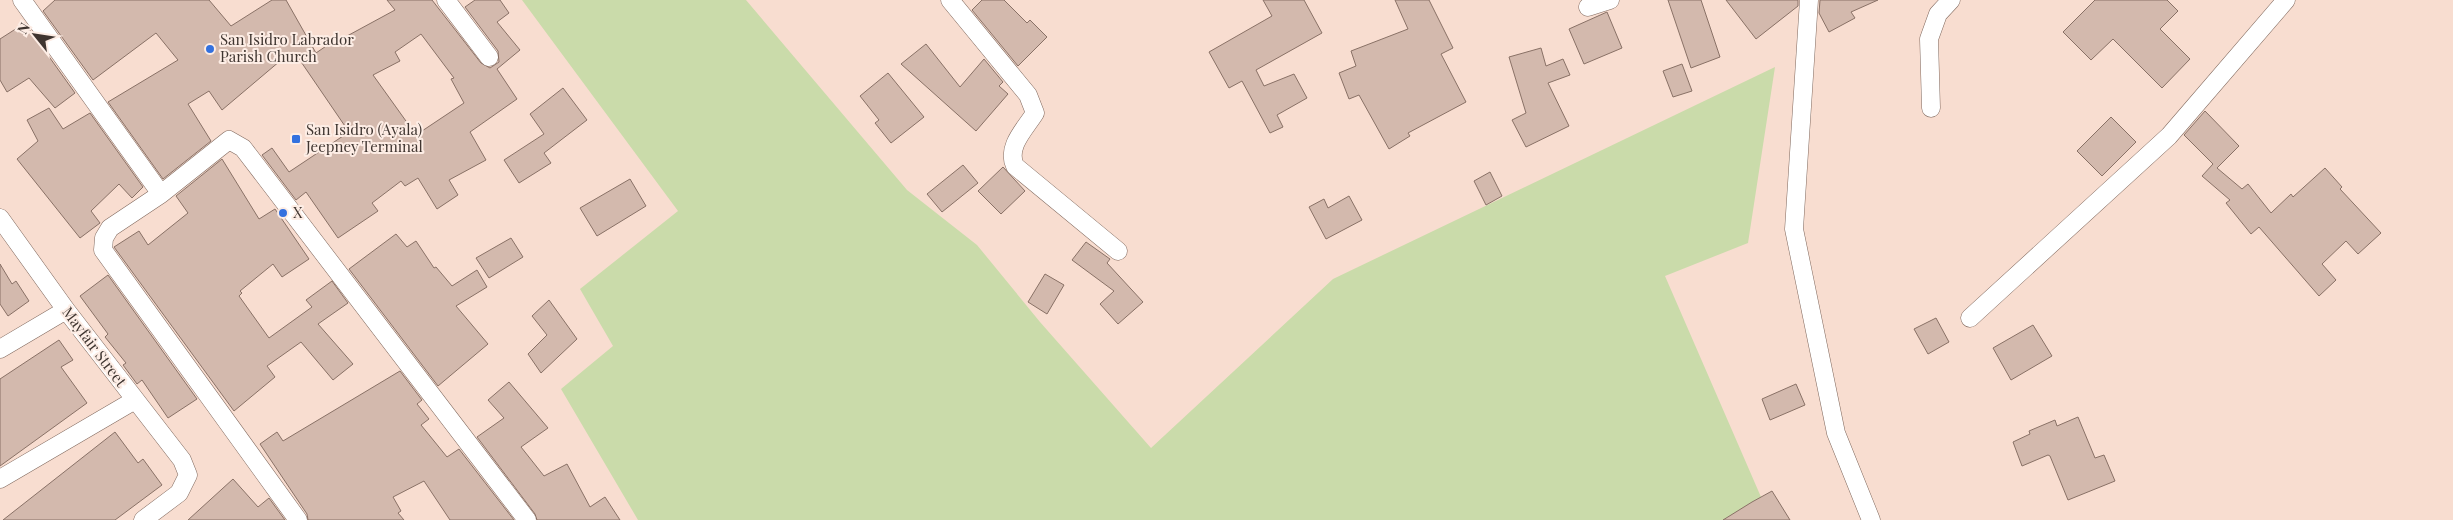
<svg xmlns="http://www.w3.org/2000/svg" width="2453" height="520" viewBox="0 0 2453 520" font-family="'Playfair Display',serif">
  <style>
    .green { fill: #cadbaa }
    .building { fill: #d3b9ad; stroke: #897166; fill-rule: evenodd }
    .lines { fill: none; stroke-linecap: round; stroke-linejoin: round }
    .minor-casing { stroke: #80695e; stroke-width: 19 }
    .minor { stroke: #fff; stroke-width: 18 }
    .poi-dot { fill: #3371df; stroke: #fdede5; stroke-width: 2 }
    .labels { text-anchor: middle; stroke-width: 4; stroke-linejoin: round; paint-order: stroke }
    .poi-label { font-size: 15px; fill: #3f3530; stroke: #fdede5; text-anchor: start }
    .street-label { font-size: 15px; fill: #3f3530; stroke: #fdede5 }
  </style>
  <rect width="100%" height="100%" fill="#f8ddd0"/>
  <!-- green -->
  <path class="green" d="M 522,0 L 746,0 L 907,190 L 977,245 L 1040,322 L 1151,448 L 1333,279 L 1775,67 L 1748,243 L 1665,276 L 1771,520 L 638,520 L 561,389 L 613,346 L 580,289 L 678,211 Z"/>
  <!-- building -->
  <path class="building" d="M 55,0 L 209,0 L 231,26 L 272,0 L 286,0 L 316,53 L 335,40 L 336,42 L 395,10 L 387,0 L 432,0 L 481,63 L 490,68 L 499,62 L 498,51 L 465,7 L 475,0 L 500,0 L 509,13 L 497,22 L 520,50 L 497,69 L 517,99 L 470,132 L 486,160 L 449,180 L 458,195 L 437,209 L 418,178 L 405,186 L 401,181 L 372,203 L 378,211 L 338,238 L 306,192 L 296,200 L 262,155 L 272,148 L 289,172 L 349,132 L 295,53 L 280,61 L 222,110 L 209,91 L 188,104 L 211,141 L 163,179 L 108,102 L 178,60 L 156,33 L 93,80 L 43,11 ZM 421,34 L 454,78 L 451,79 L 464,103 L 416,135 L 373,75 L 400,61 L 395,52 Z
    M 982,0 L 1004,0 L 1027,23 L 1030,20 L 1047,37 L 1018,66 L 972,10 Z
    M 1263,0 L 1304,0 L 1322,33 L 1256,70 L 1264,86 L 1294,74 L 1307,98 L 1277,115 L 1283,127 L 1270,133 L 1242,81 L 1229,88 L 1209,52 L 1272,16 Z
    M 1395,0 L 1429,0 L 1453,48 L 1441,54 L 1466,102 L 1408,133 L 1410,136 L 1389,149 L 1359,95 L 1349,99 L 1339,73 L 1356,66 L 1351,51 L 1408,29 Z
    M 1668,0 L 1701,0 L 1720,57 L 1691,68 Z
    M 1726,0 L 1798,0 L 1798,6 L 1756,39 Z
    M 1820,0 L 1878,0 L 1851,12 L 1855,18 L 1829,32 L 1819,13 Z
    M 2095,0 L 2167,0 L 2178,11 L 2160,29 L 2190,59 L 2162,88 L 2113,39 L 2091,60 L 2063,32 Z
    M 1607,12 L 1622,48 L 1584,64 L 1569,29 Z
    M 25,23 L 75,93 L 55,108 L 29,78 L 7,92 L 0,80 L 0,39 Z
    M 926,44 L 960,87 L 984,59 L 1003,82 L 999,86 L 1008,94 L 976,131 L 901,64 Z
    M 1541,48 L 1546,66 L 1563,59 L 1570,75 L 1548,83 L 1569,126 L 1526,147 L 1512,120 L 1526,113 L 1509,57 Z
    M 1682,64 L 1692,91 L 1673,97 L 1663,71 Z
    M 888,73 L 924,117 L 891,143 L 875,123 L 879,120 L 860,96 Z
    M 563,88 L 587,120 L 544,153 L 551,163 L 519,183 L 504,160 L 544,134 L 530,114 Z
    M 49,108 L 63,129 L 90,113 L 143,187 L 132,198 L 119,184 L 91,211 L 100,223 L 80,238 L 17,159 L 38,141 L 27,120 Z
    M 2205,111 L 2239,146 L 2217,168 L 2242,189 L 2248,184 L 2271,213 L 2291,194 L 2293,197 L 2325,168 L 2342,187 L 2340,189 L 2381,233 L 2358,254 L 2346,241 L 2322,264 L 2336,280 L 2319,296 L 2259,227 L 2251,234 L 2226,203 L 2230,200 L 2202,176 L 2213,164 L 2184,135 Z
    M 2111,117 L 2136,142 L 2102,176 L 2077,151 Z
    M 222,159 L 259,219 L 275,209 L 309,259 L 282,277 L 273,264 L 240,291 L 242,293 L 239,296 L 269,338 L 312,307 L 306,300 L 332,281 L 348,303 L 318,324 L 353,364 L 333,380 L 301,342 L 267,366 L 275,377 L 234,411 L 114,247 L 139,231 L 148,245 L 188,213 L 176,196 Z
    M 963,165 L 978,183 L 942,212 L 927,194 Z
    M 1003,167 L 1025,191 L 1001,214 L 978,191 Z
    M 1490,172 L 1502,196 L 1486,205 L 1474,181 Z
    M 630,179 L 646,206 L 597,236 L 580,208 Z
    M 1349,196 L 1362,220 L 1326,239 L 1309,207 L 1324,199 L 1328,208 Z
    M 396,234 L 407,247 L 416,241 L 434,268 L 436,267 L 452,286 L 477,270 L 487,287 L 456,306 L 488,344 L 438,386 L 349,269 Z
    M 511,238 L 523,257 L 489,278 L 476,258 Z
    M 1086,242 L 1110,259 L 1107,263 L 1143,302 L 1118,324 L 1100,304 L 1114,291 L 1072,260 Z
    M 0,264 L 12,284 L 16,281 L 29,301 L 8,316 L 0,304 Z
    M 1045,274 L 1064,285 L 1047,314 L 1028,302 Z
    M 108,275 L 197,399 L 168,418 L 142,380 L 137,384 L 123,365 L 126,363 L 105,337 L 108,334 L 80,296 Z
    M 549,300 L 577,339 L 541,373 L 528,354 L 547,335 L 532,316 Z
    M 1936,318 L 1949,342 L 1928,354 L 1914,329 Z
    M 2033,325 L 2052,356 L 2011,380 L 1993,348 Z
    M 59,340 L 73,360 L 61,367 L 87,403 L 0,466 L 0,379 Z
    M 400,371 L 422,400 L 417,404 L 429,419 L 421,425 L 447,457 L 459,449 L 514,520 L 450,520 L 424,481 L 393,497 L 401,511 L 398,513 L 404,520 L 308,520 L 307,514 L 260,444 L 277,432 L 283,441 Z
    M 509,382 L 548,428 L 521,447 L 544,476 L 567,464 L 590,507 L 605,497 L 620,520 L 537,520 L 535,514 L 477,437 L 504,418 L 488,400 Z
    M 1796,384 L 1805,405 L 1770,420 L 1762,399 Z
    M 2078,417 L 2095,458 L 2104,455 L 2115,481 L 2068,500 L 2050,456 L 2048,455 L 2022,466 L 2013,442 L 2030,434 L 2029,431 L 2055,420 L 2057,426 Z
    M 115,432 L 138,463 L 143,459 L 162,485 L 115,520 L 3,520 Z
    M 233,479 L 258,507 L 269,498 L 285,520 L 188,520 Z
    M 1772,491 L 1790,520 L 1723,520 L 1752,502 Z"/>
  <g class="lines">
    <!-- minor casing -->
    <g class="minor-casing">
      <path id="minor" d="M 22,0 L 161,194
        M 446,0 L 489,57
        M 950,0 L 1028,95 L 1035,113 C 1025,129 1006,147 1015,166 L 1118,251
        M 1809,0 L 1794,229 L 1836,433 L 1871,520
        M 1588,7 L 1610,0
        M 1931,108 L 1929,39 L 1938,14 L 1951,0
        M 0,218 L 66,310 L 182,460 L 188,475 L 179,493 L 143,520
        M 1970,318 L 2169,136 L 2286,0
        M 0,349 L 66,310
        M 0,479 L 135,400
        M 298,520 L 103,250 L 104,238 L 110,228 L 161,194 L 229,140 L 243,148 L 527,520"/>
    </g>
    <!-- minor -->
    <use href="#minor" class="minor"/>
  </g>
  <!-- markers -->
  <g class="poi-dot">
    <circle cx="210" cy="49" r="5"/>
    <rect x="291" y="134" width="10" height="10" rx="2.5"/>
    <circle cx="283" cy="213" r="5"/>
  </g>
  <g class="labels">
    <!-- poi labels -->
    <g class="poi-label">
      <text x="220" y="45">San Isidro Labrador<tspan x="220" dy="17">Parish Church</tspan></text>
      <text x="306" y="135">San Isidro (Ayala)<tspan x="306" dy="17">Jeepney Terminal</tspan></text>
      <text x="293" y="218">X</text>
    </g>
    <!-- street labels -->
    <g class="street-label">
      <text transform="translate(94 347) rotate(53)" y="5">Mayfair Street</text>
    </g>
  </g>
  <!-- north arrow -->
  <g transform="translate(35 35) rotate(300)" stroke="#fdede5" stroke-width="4" paint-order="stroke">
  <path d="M0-4L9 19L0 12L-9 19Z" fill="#3f3530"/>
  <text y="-8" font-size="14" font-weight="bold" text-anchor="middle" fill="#3f3530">N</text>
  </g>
</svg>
